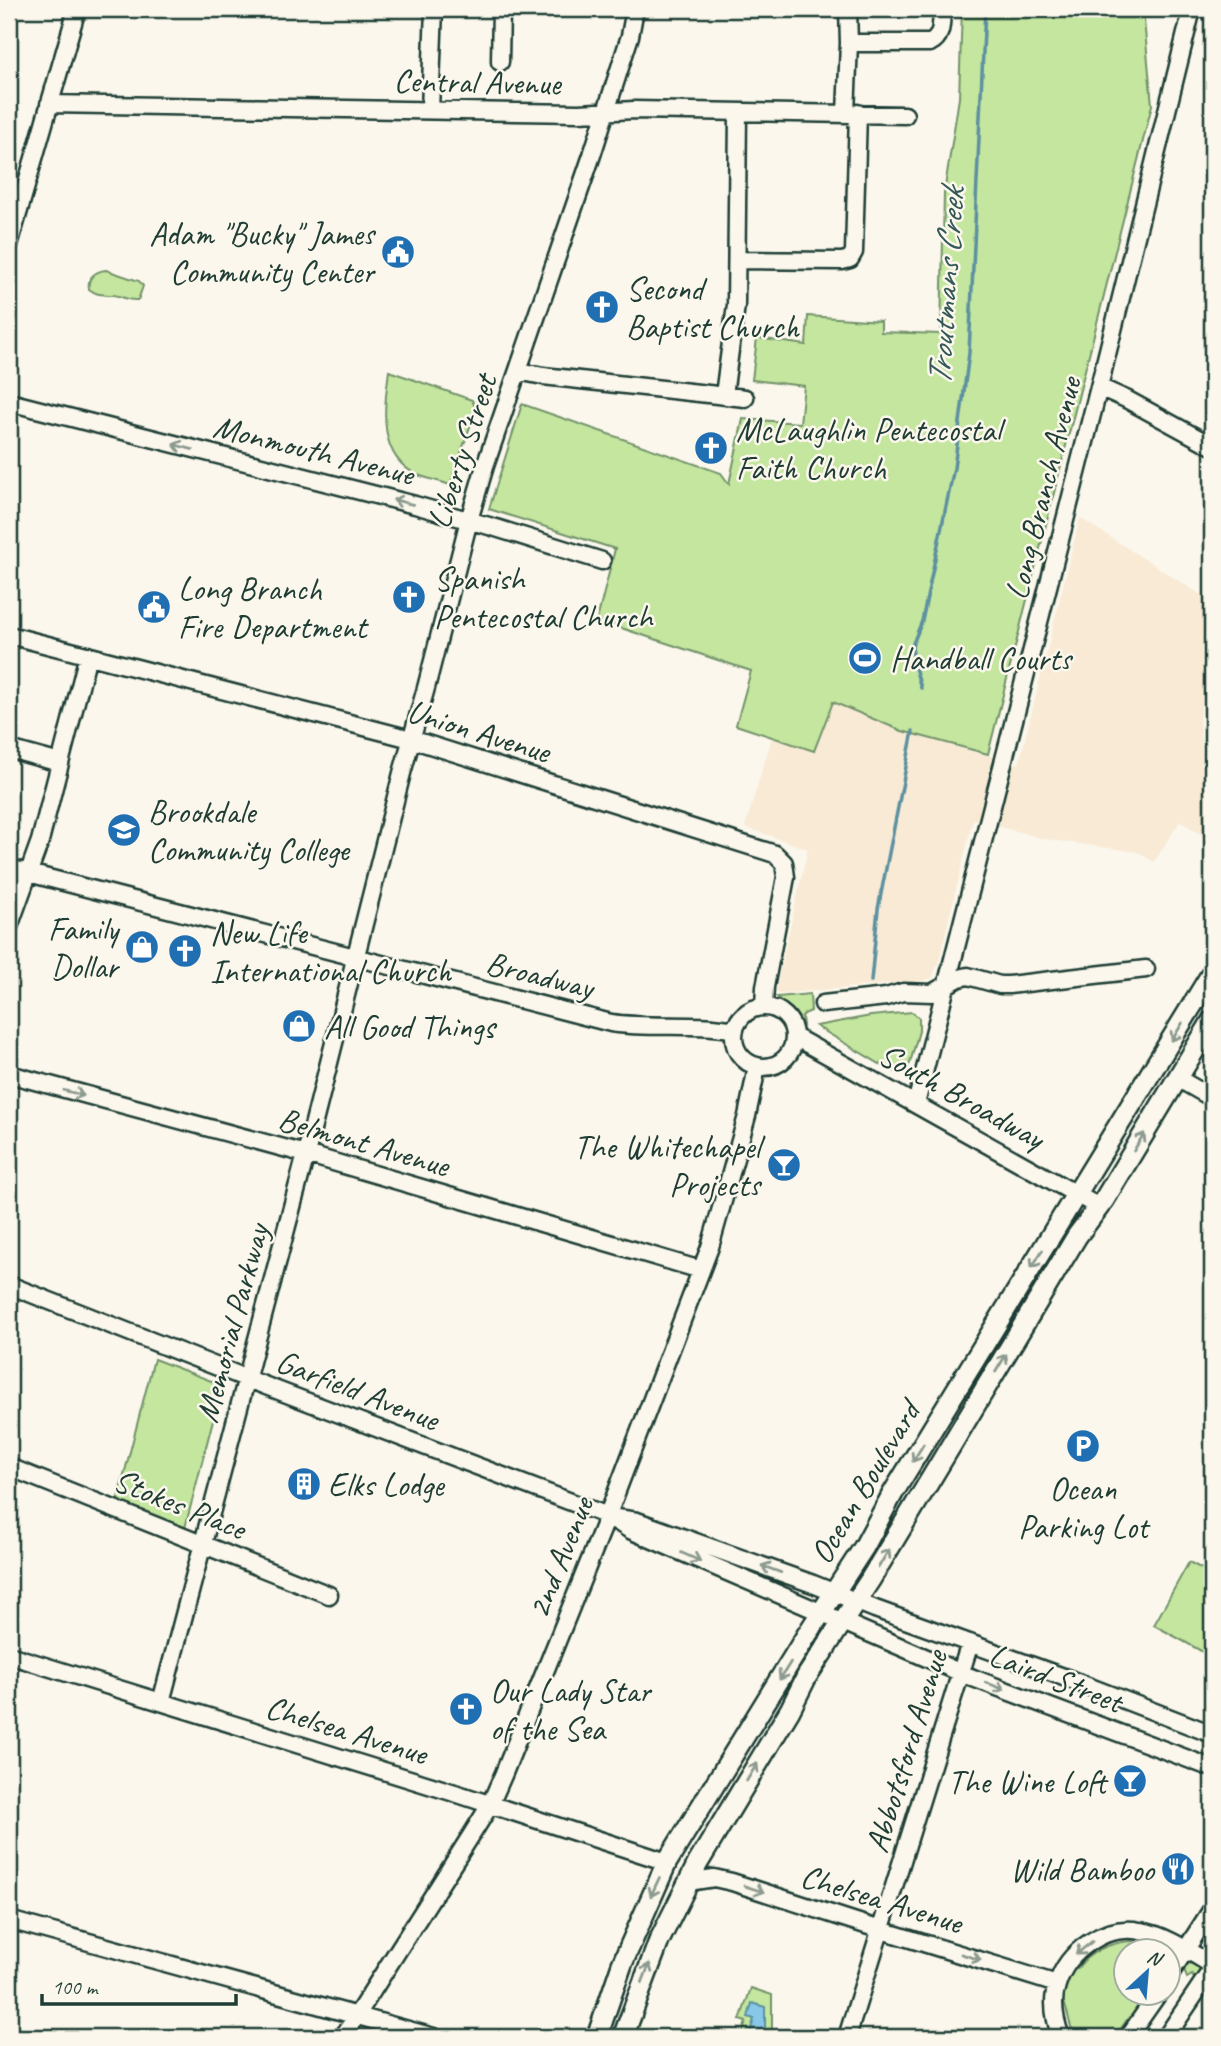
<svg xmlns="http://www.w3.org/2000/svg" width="1221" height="2046" viewBox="0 0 1221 2046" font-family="Caveat,sans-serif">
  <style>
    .built { fill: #f8ead5 }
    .green { fill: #c4e69f; stroke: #72926a; stroke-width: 2 }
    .water { fill: #87c8e8; stroke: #5d90a0; stroke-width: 2 }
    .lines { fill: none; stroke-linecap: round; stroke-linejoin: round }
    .stream { stroke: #5d90a0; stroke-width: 3.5 }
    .minor-casing { stroke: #1f3d34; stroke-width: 21 }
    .major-casing { stroke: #1f3d34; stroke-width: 24 }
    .minor { stroke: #fbf7ec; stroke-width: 16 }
    .major { stroke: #fbf7ec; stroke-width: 19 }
    .oneway { stroke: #8d9a90 }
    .labels { text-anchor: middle; stroke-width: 5; stroke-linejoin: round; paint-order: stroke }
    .street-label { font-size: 33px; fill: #1f3d34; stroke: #fbf7ec }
    .poi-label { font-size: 33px; fill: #1f3d34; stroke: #fbf7ec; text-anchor: start }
    .water-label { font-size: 35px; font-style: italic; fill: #345958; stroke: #fbf7ec }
  </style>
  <rect width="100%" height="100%" fill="#fbf7ec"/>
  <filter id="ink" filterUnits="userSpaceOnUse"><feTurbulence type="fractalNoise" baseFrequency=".0143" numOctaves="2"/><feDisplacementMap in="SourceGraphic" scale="14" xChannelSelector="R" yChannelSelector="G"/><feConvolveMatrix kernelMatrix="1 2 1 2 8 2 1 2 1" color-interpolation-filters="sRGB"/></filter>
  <g filter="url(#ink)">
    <!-- built -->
    <path class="built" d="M 1080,518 L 1212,602 L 1212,841 L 1180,821 L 1154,862 L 1138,852 L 1044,839 L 973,819 L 939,960 L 932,978 L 922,981 L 778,994 L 776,989 L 808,849 L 745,827 L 772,737 L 813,751 L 832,702 L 902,731 L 1019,764 Z"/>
    <!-- green -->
    <path class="green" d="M 962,9 L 1143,9 L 1152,105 L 988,754 L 902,731 L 833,702 L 814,751 L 736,725 L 751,671 L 597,620 L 615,549 L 489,509 L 522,404 L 721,473 L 729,484 L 743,419 L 800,423 L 804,386 L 752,380 L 757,338 L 806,345 L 808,316 L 881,321 L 881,332 L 941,334 L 944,193 L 959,98 Z
      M 106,270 L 139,281 L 143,286 L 138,300 C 128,301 122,296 113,295 C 102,294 98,296 89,289 C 87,278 95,271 106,270 Z
      M 389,371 L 472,400 L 476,409 L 450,485 C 440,481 428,479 418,475 C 377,457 384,408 389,371 Z
      M 810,994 L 811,1011 L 804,1014 L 802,1017 L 803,1025 L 777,997 Z
      M 912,1012 L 919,1018 L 919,1031 L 910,1063 L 906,1070 L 900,1073 L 890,1070 L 816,1026 L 871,1016 Z
      M 154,1359 L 222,1385 L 185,1528 L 117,1502 Z
      M 1189,1562 L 1212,1574 L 1212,1657 L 1154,1625 Z
      M 1130,1941 L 1149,1944 L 1160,1949 L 1165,1947 L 1173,1952 L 1174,1956 L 1169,1968 L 1168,1952 L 1126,1952 L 1126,1994 L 1146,1994 L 1143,1999 L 1143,2005 L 1135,2016 L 1129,2017 L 1115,2037 L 1075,2037 C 1068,2024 1068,2006 1061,1997 L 1070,1970 L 1077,1969 C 1090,1951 1108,1943 1130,1941 Z
      M 1190,1963 L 1199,1967 L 1201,1972 L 1196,1982 L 1192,1975 L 1187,1978 L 1184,1969 L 1186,1964 Z
      M 751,1988 L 772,1995 L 772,2037 L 741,2037 L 746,2022 L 740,2020 Z"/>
    <!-- water -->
    <path class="water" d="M 752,2003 L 765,2007 L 765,2028 L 762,2037 L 749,2036 L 754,2019 L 748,2017 Z"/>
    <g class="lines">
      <!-- stream -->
      <path class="stream" d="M 921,688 L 914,664 L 912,646 L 922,621 L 954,468 L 969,353 L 985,9
        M 871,981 L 878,909 L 913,731"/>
      <!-- minor casing -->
      <g class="minor-casing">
        <path id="minor" d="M 849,43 L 930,43 C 943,37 941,22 942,9
          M 500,62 L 501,9
          M 49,104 L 579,113 L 634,110 L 905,115
          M 430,110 L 434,9
          M 846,113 L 849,43 L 848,9
          M 9,245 L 77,9
          M 737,260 L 842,261 L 850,259 L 854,252 L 858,113
          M 518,371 L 543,376 L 745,398
          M 1099,387 L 1126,399 L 1212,446
          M 724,395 L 736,305 L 738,112
          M 9,402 L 415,505 L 496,528 L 602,561
          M 9,635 L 411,739 L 775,854 L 784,863 L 786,877 L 765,987 L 764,1006
          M 9,749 L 60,763
          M 9,868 L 611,1023 C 652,1029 694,1022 735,1030
          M 9,927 L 40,841 L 88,655
          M 823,1004 L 886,997 L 903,992 L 932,993 L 959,978 L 968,976 L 1000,985 L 1009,985 L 1146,969
          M734 1037a30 30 0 1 1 60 0a30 30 0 1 1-60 0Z
          M 795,1037 L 1099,1207
          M 9,1074 L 306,1154 L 701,1270
          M 1177,1078 L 1212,1098
          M 916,1104 L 1099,387 L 1192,9
          M 9,1285 L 266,1386 L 608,1516 L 630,1530 L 973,1678 L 1212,1768
          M 9,1467 L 329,1595
          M 617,1518 L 637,1521 L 813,1584 L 875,1609 L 1072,1680 L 1212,1734
          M 9,1655 L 458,1794 L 667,1862
          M 161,1702 L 306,1154 L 402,773 L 426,688 L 469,520 L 485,466 L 592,155 L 630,36 L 635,9
          M 688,1882 L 714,1878 L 732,1882 L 881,1930 L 1057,1984
          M 9,1920 L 434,2037
          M 1168,1977 L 1212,1909
          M 343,2037 L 472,1834 L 490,1805 L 504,1773 L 602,1530 L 710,1247 L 747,1116 L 755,1077 L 756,1066
          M 847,2037 L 970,1643
          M 1061,2037 C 1055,2021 1051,2002 1057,1985 C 1067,1951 1105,1924 1140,1931 C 1166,1935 1190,1952 1212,1965
          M 1128,2037 L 1158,1994
          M 1166,2037 L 1212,1969"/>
      </g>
      <!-- major casing -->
      <g class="major-casing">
        <path id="major" d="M 597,2037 L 622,1964 L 667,1862 L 808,1633 L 864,1547 L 893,1493 L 1212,973
          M 623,2037 L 659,1941 L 698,1863 L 790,1710 L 807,1676 L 870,1580 L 1077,1236 L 1104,1200 L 1212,1021"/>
      </g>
      <!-- minor -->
      <use href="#minor" class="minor"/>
      <!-- major -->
      <use href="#major" class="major"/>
    </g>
    <!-- one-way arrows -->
    <defs><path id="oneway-shaft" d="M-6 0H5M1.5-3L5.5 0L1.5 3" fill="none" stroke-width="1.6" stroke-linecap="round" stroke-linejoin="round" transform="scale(1.75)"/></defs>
    <g class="oneway">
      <use href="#oneway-shaft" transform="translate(183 447) rotate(-165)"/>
      <use href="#oneway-shaft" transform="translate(403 502) rotate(-166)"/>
      <use href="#oneway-shaft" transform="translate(1177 1032) rotate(121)"/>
      <use href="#oneway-shaft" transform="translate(74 1093) rotate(15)"/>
      <use href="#oneway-shaft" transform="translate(1139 1142) rotate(-59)"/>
      <use href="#oneway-shaft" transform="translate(1037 1259) rotate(122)"/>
      <use href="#oneway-shaft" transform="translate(1001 1363) rotate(-59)"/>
      <use href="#oneway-shaft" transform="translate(918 1453) rotate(122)"/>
      <use href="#oneway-shaft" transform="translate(691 1557) rotate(24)"/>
      <use href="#oneway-shaft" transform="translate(884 1558) rotate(-59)"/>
      <use href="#oneway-shaft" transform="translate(771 1569) rotate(-160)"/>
      <use href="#oneway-shaft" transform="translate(785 1671) rotate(122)"/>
      <use href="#oneway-shaft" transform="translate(995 1686) rotate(21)"/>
      <use href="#oneway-shaft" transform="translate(752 1772) rotate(-59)"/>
      <use href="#oneway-shaft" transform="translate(655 1887) rotate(115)"/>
      <use href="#oneway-shaft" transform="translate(754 1889) rotate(18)"/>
      <use href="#oneway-shaft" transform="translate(1084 1948) rotate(141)"/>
      <use href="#oneway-shaft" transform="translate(971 1957) rotate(17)"/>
      <use href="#oneway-shaft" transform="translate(646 1973) rotate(-69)"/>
    </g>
  </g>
  <!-- icons -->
  <defs>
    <g id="civic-disc" transform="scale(1.75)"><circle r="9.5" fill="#1f6fb2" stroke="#fbf7ec"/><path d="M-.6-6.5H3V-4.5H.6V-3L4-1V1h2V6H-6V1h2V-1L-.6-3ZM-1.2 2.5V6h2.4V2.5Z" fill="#fff"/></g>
    <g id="church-disc" transform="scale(1.75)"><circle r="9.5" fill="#1f6fb2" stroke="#fbf7ec"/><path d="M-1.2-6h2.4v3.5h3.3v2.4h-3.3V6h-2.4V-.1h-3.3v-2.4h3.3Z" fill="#fff"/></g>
    <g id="stadium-disc" transform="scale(1.75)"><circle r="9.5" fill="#1f6fb2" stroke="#fbf7ec"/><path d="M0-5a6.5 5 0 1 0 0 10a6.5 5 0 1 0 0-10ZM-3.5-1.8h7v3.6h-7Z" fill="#fff"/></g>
    <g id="university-disc" transform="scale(1.75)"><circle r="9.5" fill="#1f6fb2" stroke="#fbf7ec"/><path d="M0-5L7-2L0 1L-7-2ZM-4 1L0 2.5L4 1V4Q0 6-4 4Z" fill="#fff"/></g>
    <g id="shop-disc" transform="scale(1.75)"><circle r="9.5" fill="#1f6fb2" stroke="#fbf7ec"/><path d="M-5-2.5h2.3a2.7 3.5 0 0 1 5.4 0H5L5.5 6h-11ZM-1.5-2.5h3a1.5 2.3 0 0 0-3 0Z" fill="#fff"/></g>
    <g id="bar-disc" transform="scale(1.75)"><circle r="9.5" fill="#1f6fb2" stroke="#fbf7ec"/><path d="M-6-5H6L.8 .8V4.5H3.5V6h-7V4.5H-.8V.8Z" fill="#fff"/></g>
    <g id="parking-disc" transform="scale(1.75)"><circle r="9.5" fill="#1f6fb2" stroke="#fbf7ec"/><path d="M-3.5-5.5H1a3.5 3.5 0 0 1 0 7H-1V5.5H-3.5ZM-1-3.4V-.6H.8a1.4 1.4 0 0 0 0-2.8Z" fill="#fff"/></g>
    <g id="building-disc" transform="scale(1.75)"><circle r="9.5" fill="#1f6fb2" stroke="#fbf7ec"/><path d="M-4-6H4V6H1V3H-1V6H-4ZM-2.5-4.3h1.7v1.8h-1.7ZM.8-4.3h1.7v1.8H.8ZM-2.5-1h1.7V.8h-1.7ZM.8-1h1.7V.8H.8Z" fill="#fff"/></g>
    <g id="restaurant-disc" transform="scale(1.75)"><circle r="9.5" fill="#1f6fb2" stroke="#fbf7ec"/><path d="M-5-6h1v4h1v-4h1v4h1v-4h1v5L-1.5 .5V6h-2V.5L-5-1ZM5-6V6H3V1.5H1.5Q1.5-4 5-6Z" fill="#fff"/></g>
  </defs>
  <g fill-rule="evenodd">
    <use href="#civic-disc" x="398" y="252"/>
    <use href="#church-disc" x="602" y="307"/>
    <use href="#church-disc" x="711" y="448"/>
    <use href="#church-disc" x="409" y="597"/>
    <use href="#civic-disc" x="154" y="607"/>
    <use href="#stadium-disc" x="865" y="658"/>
    <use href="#university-disc" x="124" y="830"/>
    <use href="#shop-disc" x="142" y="947"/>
    <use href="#church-disc" x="185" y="951"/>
    <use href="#shop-disc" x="299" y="1026"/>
    <use href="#bar-disc" x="784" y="1165"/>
    <use href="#parking-disc" x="1083" y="1446"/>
    <use href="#building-disc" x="304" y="1484"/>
    <use href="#church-disc" x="466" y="1709"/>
    <use href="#bar-disc" x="1130" y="1781"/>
    <use href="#restaurant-disc" x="1178" y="1869"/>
  </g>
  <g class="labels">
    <!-- street labels -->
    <g class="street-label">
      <text transform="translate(477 81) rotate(1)" y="12">Central Avenue</text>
      <text transform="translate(314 449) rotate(14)" y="12">Monmouth Avenue</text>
      <text transform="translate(461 451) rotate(-72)" y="12">Liberty Street</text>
      <text transform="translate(1042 488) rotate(-76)" y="12">Long Branch Avenue</text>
      <text transform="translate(479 730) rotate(17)" y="12">Union Avenue</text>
      <text transform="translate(540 974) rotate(14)" y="12">Broadway</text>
      <text transform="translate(962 1095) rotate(29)" y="12">South Broadway</text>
      <text transform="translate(364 1141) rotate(16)" y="12">Belmont Avenue</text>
      <text transform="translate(231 1323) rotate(-75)" y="12">Memorial Parkway</text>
      <text transform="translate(358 1389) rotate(21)" y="12">Garfield Avenue</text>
      <text transform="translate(864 1482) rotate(-59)" y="12">Ocean Boulevard</text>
      <text transform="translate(180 1503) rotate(22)" y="12">Stokes Place</text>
      <text transform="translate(559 1557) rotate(-68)" y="12">2nd Avenue</text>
      <text transform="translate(1056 1677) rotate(21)" y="12">Laird Street</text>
      <text transform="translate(347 1729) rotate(17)" y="12">Chelsea Avenue</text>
      <text transform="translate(905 1751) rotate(-73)" y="12">Abbotsford Avenue</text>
      <text transform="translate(882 1898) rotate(17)" y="12">Chelsea Avenue</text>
    </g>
    <!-- poi labels -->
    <g class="poi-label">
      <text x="374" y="245" text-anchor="end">Adam "Bucky" James<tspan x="374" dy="38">Community Center</tspan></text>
      <text x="626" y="300">Second<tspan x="626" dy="38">Baptist Church</tspan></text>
      <text x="736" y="441">McLaughlin Pentecostal<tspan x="736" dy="38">Faith Church</tspan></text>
      <text x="434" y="590">Spanish<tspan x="434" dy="38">Pentecostal Church</tspan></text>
      <text x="178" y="600">Long Branch<tspan x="178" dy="38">Fire Department</tspan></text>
      <text x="890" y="670">Handball Courts</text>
      <text x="148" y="823">Brookdale<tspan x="148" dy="38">Community College</tspan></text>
      <text x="118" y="940" text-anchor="end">Family<tspan x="118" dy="38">Dollar</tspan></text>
      <text x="210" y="944">New Life<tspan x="210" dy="38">International Church</tspan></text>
      <text x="324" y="1038">All Good Things</text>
      <text x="760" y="1158" text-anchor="end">The Whitechapel<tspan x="760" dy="38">Projects</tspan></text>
      <text x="328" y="1496">Elks Lodge</text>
      <text x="1083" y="1500" text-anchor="middle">Ocean<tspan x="1083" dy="38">Parking Lot</tspan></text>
      <text x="490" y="1702">Our Lady Star<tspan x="490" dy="38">of the Sea</tspan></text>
      <text x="1106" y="1793" text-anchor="end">The Wine Loft</text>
      <text x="1154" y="1881" text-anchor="end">Wild Bamboo</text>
    </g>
    <!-- water labels -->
    <g class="water-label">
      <text transform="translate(945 287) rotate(-86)" y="12">Troutmans Creek</text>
    </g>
  </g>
  <!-- margin -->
  <rect width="1221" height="2046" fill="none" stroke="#fbf7ec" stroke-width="35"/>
  <rect x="18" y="18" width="1186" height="2011" fill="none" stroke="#1f3d34" stroke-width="2.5" filter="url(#ink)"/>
  <!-- north arrow -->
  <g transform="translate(1147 1972) rotate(26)"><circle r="33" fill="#fbf7ec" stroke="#a3ada2" stroke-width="2"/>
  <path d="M0-5L12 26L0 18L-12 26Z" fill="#1f6fb2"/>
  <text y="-10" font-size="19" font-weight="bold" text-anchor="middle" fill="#1f3d34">N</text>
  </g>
  <!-- scale -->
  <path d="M42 1994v10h194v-10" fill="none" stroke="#1f3d34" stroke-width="3.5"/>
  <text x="52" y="1994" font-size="21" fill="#1f3d34" stroke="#fbf7ec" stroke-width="5" paint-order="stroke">100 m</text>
</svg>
